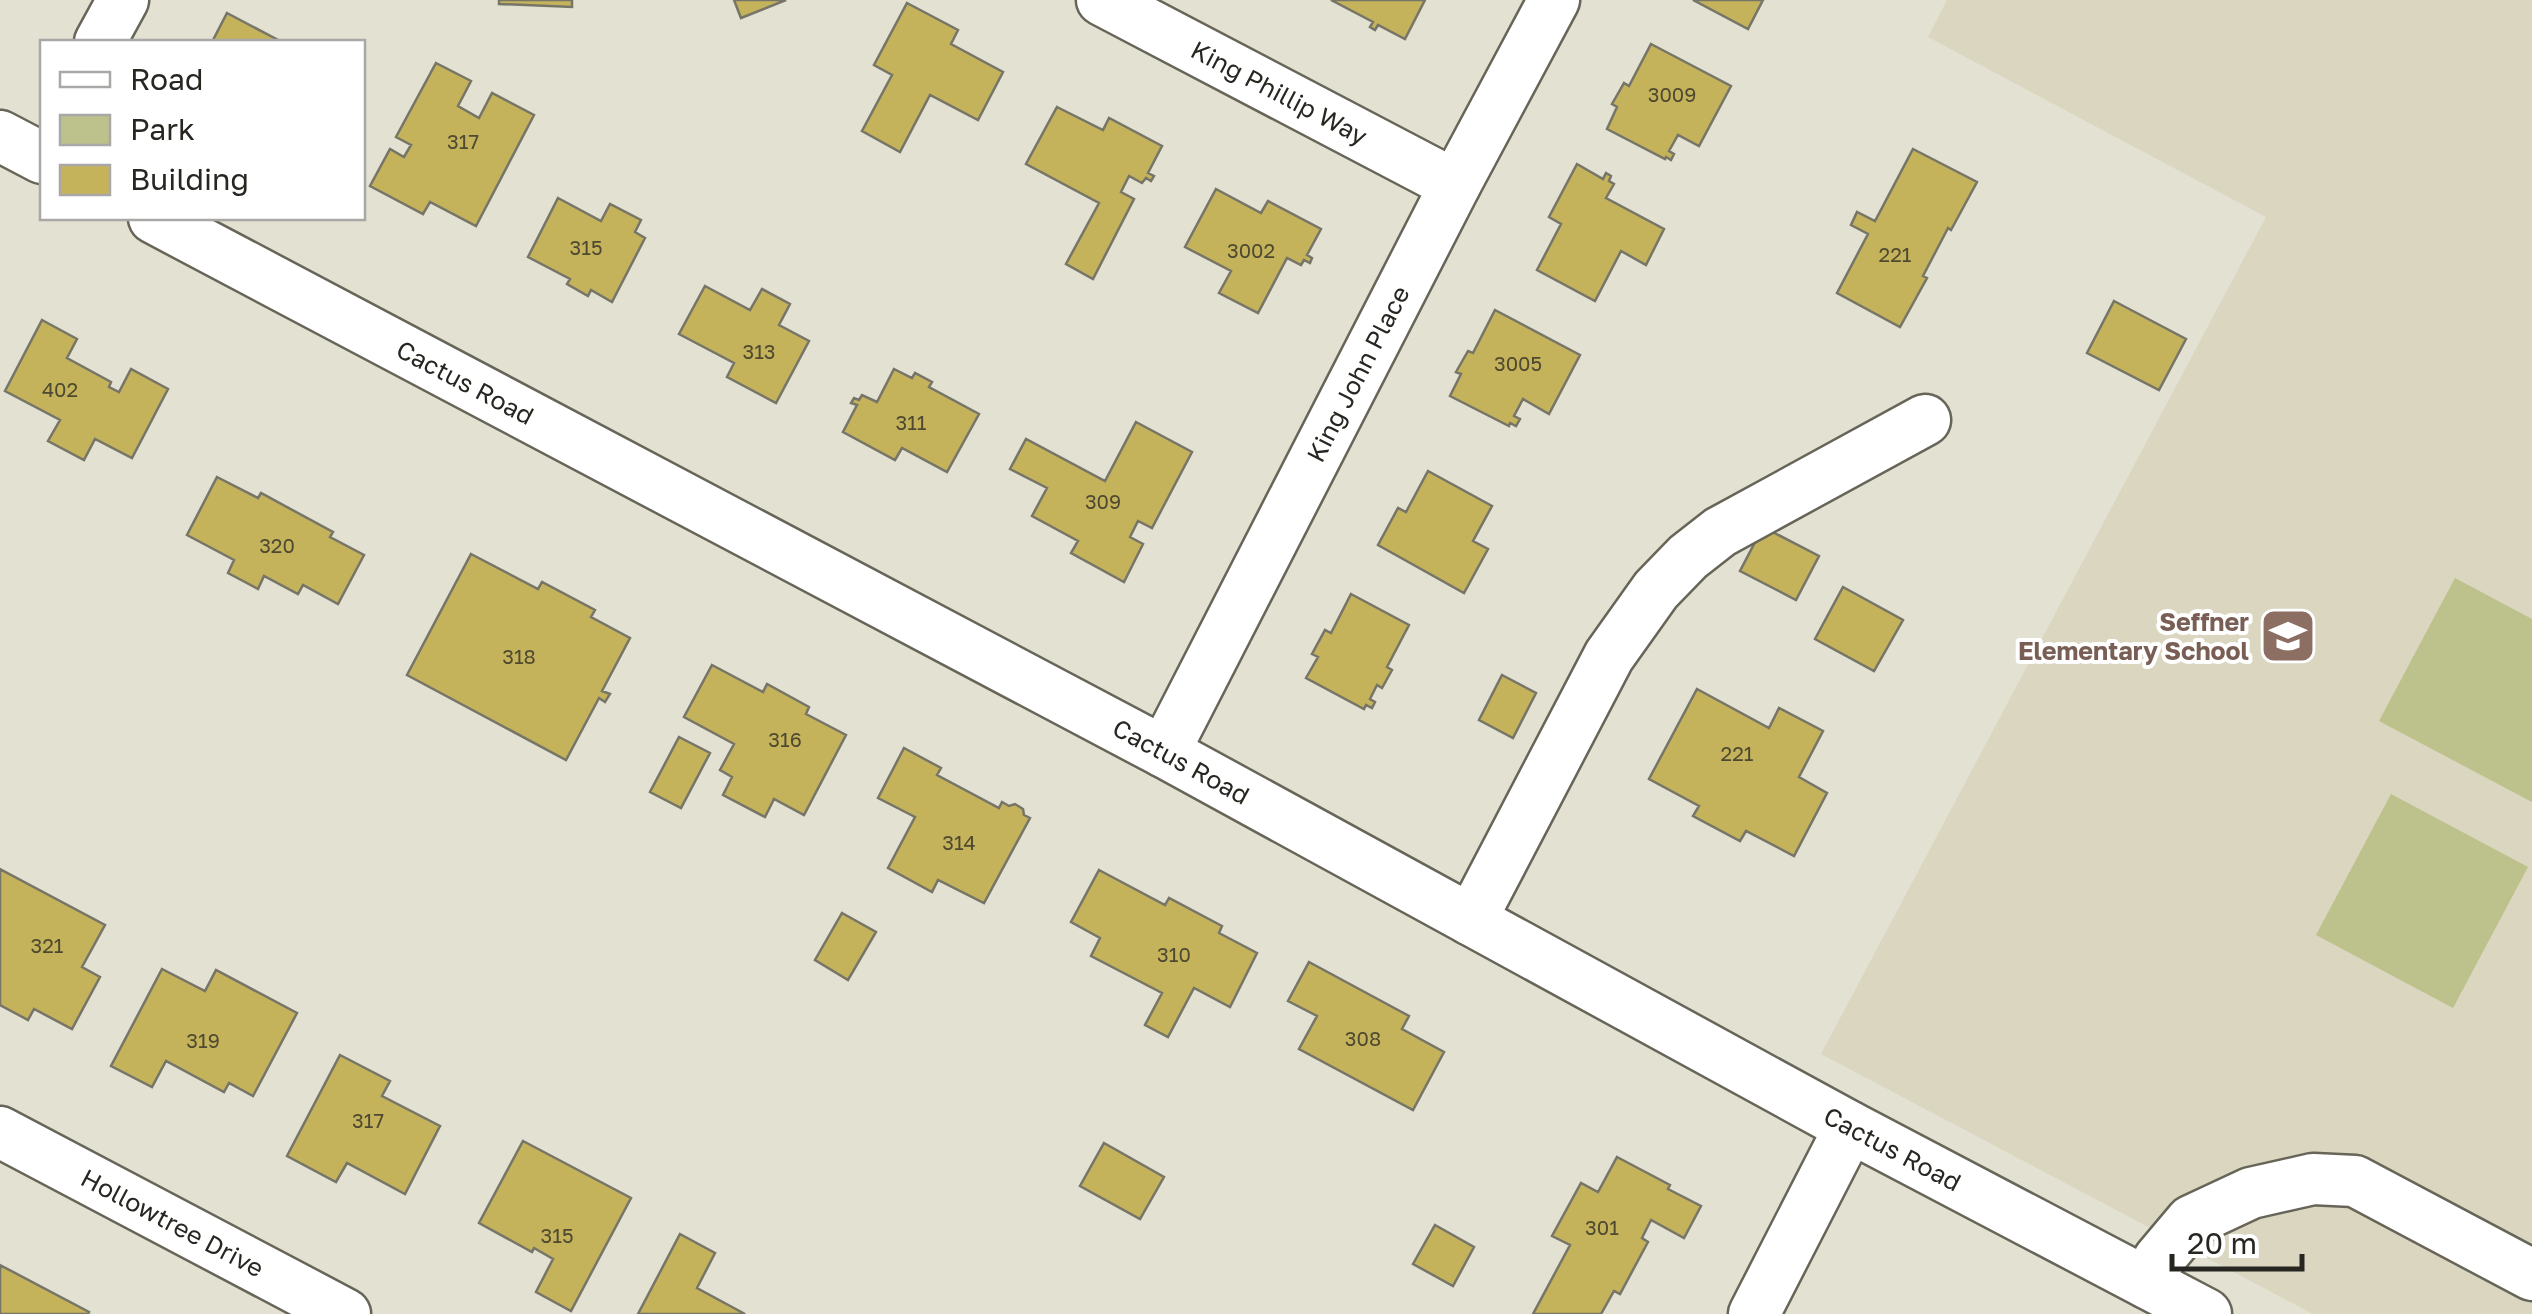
<svg xmlns="http://www.w3.org/2000/svg" width="2532" height="1314" viewBox="0 0 2532 1314" font-family="'Golos Text',sans-serif">
  <style>
    .built { fill: #dad6c0 }
    .green { fill: #bdc18b }
    .building { fill: #c4b35b; stroke: #777568; stroke-width: 2.5 }
    .lines { fill: none; stroke-linecap: round; stroke-linejoin: round }
    .minor-casing { stroke: #676558; stroke-width: 55 }
    .minor { stroke: #fff; stroke-width: 50 }
    .labels { text-anchor: middle; stroke-width: 8; stroke-linejoin: round; paint-order: stroke }
    .number-label { font-size: 20px; fill: #4e4930 }
    .street-label { font-size: 25px; fill: #272621; stroke: #fff }
    .education-label { font-size: 25px; font-weight: bold; fill: #785e54; stroke: #fff; text-anchor: end }
  </style>
  <rect width="100%" height="100%" fill="#e3e1d2"/>
  <!-- built -->
  <path class="built" d="M 1947,0 L 2532,0 L 2532,1314 L 2313,1314 L 1821,1054 L 2266,217 L 1928,37 Z"/>
  <!-- green -->
  <path class="green" d="M 2455,578 L 2532,619 L 2532,802 L 2379,721 Z
    M 2391,794 L 2528,867 L 2453,1008 L 2316,935 Z"/>
  <!-- building -->
  <path class="building" d="M 499,0 L 572,0 L 572,7 L 499,4 Z
    M 734,0 L 786,0 L 741,18 Z
    M 1331,0 L 1425,0 L 1405,39 L 1378,25 L 1375,30 L 1370,27 L 1373,22 Z
    M 1693,0 L 1763,0 L 1748,29 Z
    M 907,3 L 958,30 L 951,44 L 1003,72 L 978,120 L 930,95 L 900,152 L 862,131 L 892,75 L 874,65 Z
    M 227,13 L 282,42 L 212,42 Z
    M 1651,44 L 1731,86 L 1699,146 L 1678,135 L 1669,151 L 1674,154 L 1671,160 L 1666,157 L 1665,159 L 1607,129 L 1617,107 L 1612,104 L 1624,83 L 1629,86 Z
    M 436,63 L 471,81 L 458,106 L 479,118 L 492,93 L 534,115 L 476,226 L 430,202 L 423,214 L 370,186 L 390,149 L 404,157 L 411,145 L 396,137 Z
    M 1057,107 L 1103,130 L 1109,118 L 1162,146 L 1148,173 L 1154,176 L 1151,181 L 1146,178 L 1142,183 L 1129,176 L 1121,192 L 1134,199 L 1093,279 L 1066,264 L 1099,203 L 1026,164 Z
    M 1913,149 L 1977,182 L 1951,230 L 1948,228 L 1923,276 L 1927,278 L 1900,327 L 1837,293 L 1868,234 L 1851,225 L 1857,212 L 1875,221 Z
    M 1577,164 L 1603,179 L 1606,173 L 1611,176 L 1609,181 L 1614,184 L 1606,198 L 1664,229 L 1646,265 L 1621,251 L 1595,301 L 1537,270 L 1561,224 L 1549,217 Z
    M 1216,189 L 1261,213 L 1268,201 L 1321,229 L 1307,255 L 1312,258 L 1310,263 L 1304,260 L 1301,265 L 1287,258 L 1258,313 L 1219,293 L 1231,271 L 1185,247 Z
    M 558,198 L 601,221 L 610,204 L 641,220 L 635,232 L 645,238 L 612,302 L 591,290 L 588,296 L 567,284 L 570,279 L 528,257 Z
    M 705,286 L 750,310 L 762,289 L 790,304 L 779,325 L 809,341 L 776,403 L 727,377 L 734,363 L 679,334 Z
    M 2114,301 L 2186,339 L 2159,390 L 2087,353 Z
    M 1495,310 L 1580,355 L 1549,414 L 1523,399 L 1514,416 L 1520,419 L 1516,426 L 1510,423 L 1509,426 L 1450,396 L 1461,374 L 1456,372 L 1468,351 L 1473,353 Z
    M 42,320 L 77,339 L 67,358 L 111,382 L 109,387 L 119,392 L 131,369 L 168,389 L 132,458 L 95,439 L 84,460 L 48,441 L 60,420 L 5,391 Z
    M 894,369 L 912,378 L 915,373 L 932,382 L 929,387 L 979,414 L 947,472 L 902,448 L 895,460 L 843,432 L 857,405 L 851,403 L 854,398 L 859,400 L 862,395 L 877,402 Z
    M 1136,422 L 1192,452 L 1152,528 L 1138,521 L 1130,537 L 1143,544 L 1124,582 L 1071,553 L 1078,541 L 1032,516 L 1047,488 L 1010,469 L 1026,439 L 1105,481 Z
    M 1428,471 L 1492,506 L 1473,541 L 1488,549 L 1464,593 L 1378,545 L 1398,508 L 1406,512 Z
    M 217,477 L 258,498 L 261,493 L 333,532 L 330,537 L 364,555 L 338,604 L 303,585 L 298,594 L 264,576 L 258,589 L 228,573 L 234,560 L 187,535 Z
    M 1763,527 L 1819,556 L 1796,600 L 1740,571 Z
    M 471,554 L 538,589 L 542,582 L 595,610 L 591,617 L 630,638 L 602,691 L 610,694 L 605,702 L 599,698 L 566,760 L 407,675 Z
    M 1843,587 L 1903,620 L 1874,671 L 1815,639 Z
    M 1351,594 L 1409,625 L 1387,667 L 1392,670 L 1382,688 L 1377,685 L 1370,699 L 1375,702 L 1372,708 L 1366,705 L 1364,709 L 1306,678 L 1318,657 L 1312,654 L 1325,630 L 1331,633 Z
    M 712,665 L 763,692 L 767,684 L 809,707 L 806,714 L 846,735 L 804,815 L 774,799 L 765,817 L 723,795 L 732,777 L 720,770 L 734,744 L 684,717 Z
    M 1502,675 L 1536,693 L 1513,738 L 1479,720 Z
    M 1697,689 L 1769,728 L 1779,708 L 1823,731 L 1799,777 L 1827,793 L 1794,856 L 1746,831 L 1740,841 L 1693,816 L 1699,806 L 1649,779 Z
    M 679,737 L 710,753 L 681,808 L 650,792 Z
    M 904,748 L 941,768 L 937,775 L 999,808 L 1002,802 L 1009,806 L 1015,804 L 1023,809 L 1024,815 L 1030,818 L 984,903 L 938,880 L 932,892 L 888,868 L 915,817 L 878,798 Z
    M 0,869 L 105,925 L 82,967 L 100,977 L 72,1029 L 34,1009 L 28,1020 L 0,1005 Z
    M 1099,870 L 1165,905 L 1169,898 L 1222,926 L 1219,933 L 1257,953 L 1230,1007 L 1194,988 L 1168,1037 L 1145,1025 L 1162,993 L 1091,956 L 1100,938 L 1071,922 Z
    M 842,913 L 876,932 L 848,980 L 815,960 Z
    M 1309,962 L 1409,1016 L 1402,1029 L 1444,1052 L 1413,1110 L 1299,1049 L 1317,1016 L 1288,1001 Z
    M 162,969 L 205,991 L 216,970 L 297,1013 L 253,1096 L 229,1083 L 224,1092 L 166,1061 L 152,1087 L 111,1066 Z
    M 340,1055 L 390,1081 L 382,1096 L 440,1126 L 405,1194 L 347,1163 L 336,1182 L 287,1156 Z
    M 523,1141 L 631,1198 L 571,1311 L 536,1292 L 553,1259 L 534,1248 L 532,1252 L 479,1223 Z
    M 1104,1143 L 1164,1177 L 1140,1219 L 1080,1186 Z
    M 1617,1157 L 1670,1185 L 1668,1189 L 1701,1206 L 1684,1238 L 1651,1220 L 1642,1238 L 1648,1242 L 1620,1294 L 1614,1291 L 1601,1314 L 1533,1314 L 1570,1245 L 1552,1236 L 1581,1183 L 1598,1192 Z
    M 1435,1225 L 1474,1247 L 1453,1286 L 1413,1264 Z
    M 680,1234 L 715,1253 L 697,1288 L 745,1314 L 638,1314 Z
    M 0,1265 L 89,1312 L 88,1314 L 0,1314 Z"/>
  <g class="lines">
    <!-- minor casing -->
    <g class="minor-casing">
      <g id="minor">
        <path id="s1" d="M 1102,0 L 1455,185"/>
        <path d="M 100,42 L 123,0"/>
        <path d="M 0,136 L 42,158"/>
        <path id="s2" d="M 154,218 L 1164,752 L 1850,1127 L 2206,1314"/>
        <path id="s3" d="M 1164,752 L 1455,185 L 1554,0"/>
        <path d="M 1471,920 L 1609,656 L 1656,590 L 1688,557 L 1720,532 L 1925,420"/>
        <path id="s4" d="M 0,1132 L 345,1314"/>
        <path d="M 2147,1283 L 2159,1259 L 2191,1221 L 2251,1193 L 2313,1179 L 2355,1181 L 2532,1275"/>
        <path d="M 1754,1314 L 1850,1127"/>
      </g>
    </g>
    <!-- minor -->
    <use href="#minor" class="minor"/>
  </g>
  <!-- icons -->
  <defs>
    <g id="school-square" transform="scale(2.875)"><rect x="-9" y="-9" width="18" height="18" rx="4" fill="#8d6e63" stroke="#fff"/><path d="M0-5L7-2L0 1L-7-2ZM-4 1L0 2.5L4 1V4Q0 6-4 4Z" fill="#fff"/></g>
  </defs>
  <g fill-rule="evenodd">
    <use href="#school-square" x="2288" y="636"/>
  </g>
  <g class="labels">
    <!-- number labels -->
    <g class="number-label">
      <text x="1672" y="102">3009</text>
      <text x="463" y="149">317</text>
      <text x="586" y="255">315</text>
      <text x="1251" y="258">3002</text>
      <text x="1895" y="262">221</text>
      <text x="759" y="359">313</text>
      <text x="1518" y="371">3005</text>
      <text x="60" y="397">402</text>
      <text x="911" y="430">311</text>
      <text x="1103" y="509">309</text>
      <text x="277" y="553">320</text>
      <text x="519" y="664">318</text>
      <text x="785" y="747">316</text>
      <text x="1737" y="761">221</text>
      <text x="959" y="850">314</text>
      <text x="47" y="953">321</text>
      <text x="1174" y="962">310</text>
      <text x="1363" y="1046">308</text>
      <text x="203" y="1048">319</text>
      <text x="368" y="1128">317</text>
      <text x="1602" y="1235">301</text>
      <text x="557" y="1243">315</text>
    </g>
    <!-- street labels -->
    <g class="street-label">
      <text dy="9" stroke="none"><textPath href="#s1" startOffset="200">King Phillip Way</textPath></text>
      <text dy="9" stroke="none"><textPath href="#s3" startOffset="425">King John Place</textPath></text>
      <text dy="9" stroke="none"><textPath href="#s2" startOffset="352">Cactus Road</textPath></text>
      <text dy="9" stroke="none"><textPath href="#s2" startOffset="1162">Cactus Road</textPath></text>
      <text dy="9" stroke="none"><textPath href="#s2" startOffset="1972">Cactus Road</textPath></text>
      <text dy="9" stroke="none"><textPath href="#s4" startOffset="195">Hollowtree Drive</textPath></text>
    </g>
    <!-- education labels -->
    <g class="education-label">
      <text x="2249" y="631">Seffner<tspan x="2249" dy="29">Elementary School</tspan></text>
    </g>
  </g>
  <!-- legend -->
  <rect x="40" y="40" width="325" height="180" fill="#ffffff" stroke="#a9a8a6" stroke-width="2.5"/>
  <rect x="60" y="72" width="50" height="15" fill="#ffffff" stroke="#a9a8a6" stroke-width="2.5"/>
  <text x="130" y="90" font-size="30" fill="#272621">Road</text>
  <rect x="60" y="115" width="50" height="30" fill="#bdc18b" stroke="#a9a8a6" stroke-width="2.5"/>
  <text x="130" y="140" font-size="30" fill="#272621">Park</text>
  <rect x="60" y="165" width="50" height="30" fill="#c4b35b" stroke="#a9a8a6" stroke-width="2.5"/>
  <text x="130" y="190" font-size="30" fill="#272621">Building</text>
  <!-- scale -->
  <path d="M2172 1254v15h130v-15" fill="none" stroke="#272621" stroke-width="5"/>
  <text x="2187" y="1254" font-size="30" fill="#272621" stroke="#ffffff" stroke-width="8" paint-order="stroke">20 m</text>
</svg>
